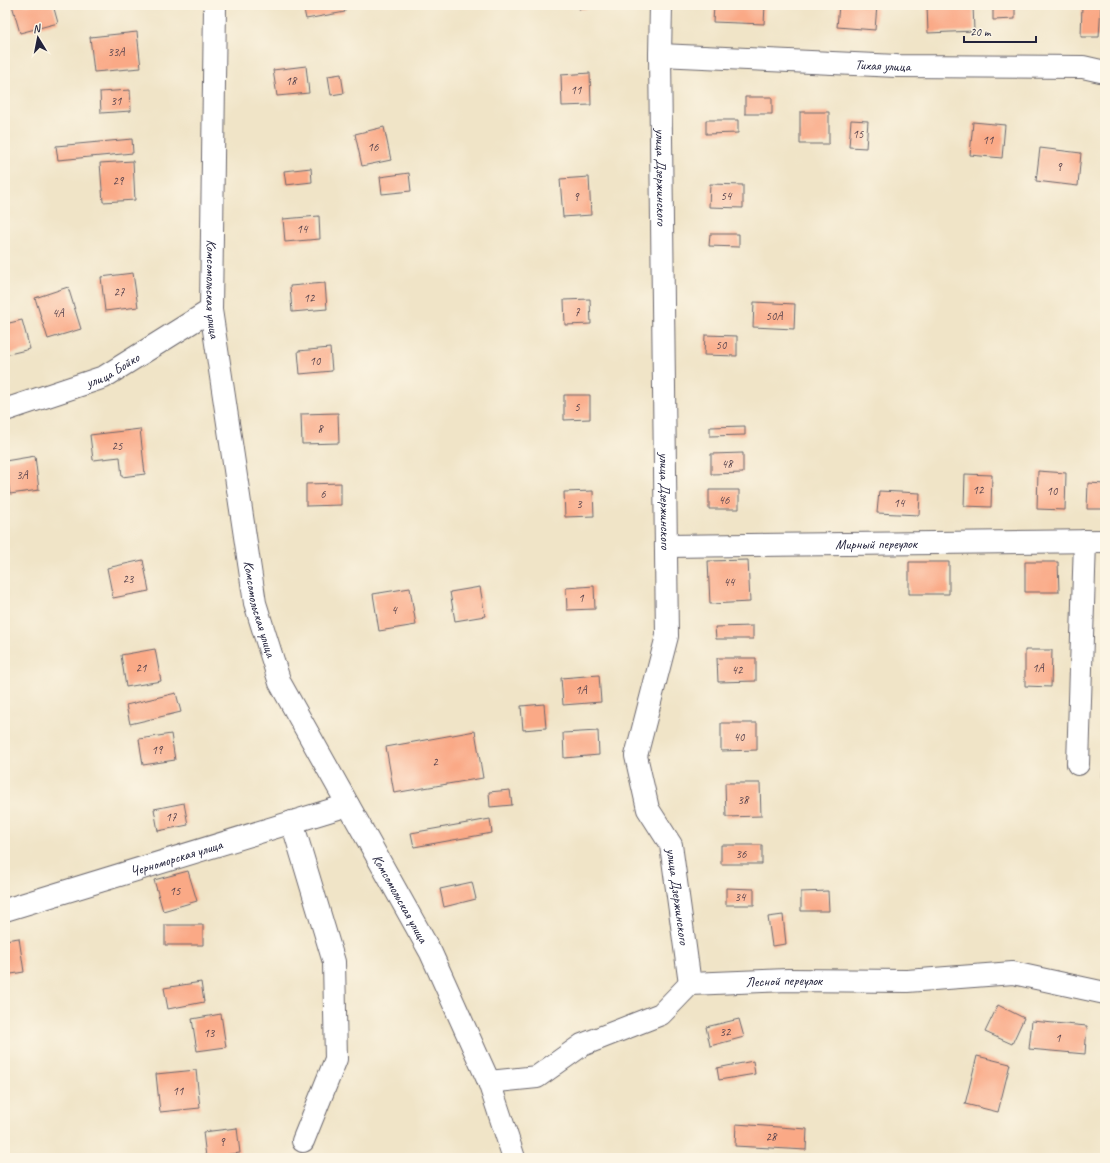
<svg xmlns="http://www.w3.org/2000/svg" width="1110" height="1163" viewBox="0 0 1110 1163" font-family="Caveat,sans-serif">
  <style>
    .building { fill: #faa986 }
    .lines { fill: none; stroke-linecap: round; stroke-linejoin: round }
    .minor-casing { stroke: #6a666c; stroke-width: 24 }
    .minor { stroke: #fff; stroke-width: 22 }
    .labels { text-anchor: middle; stroke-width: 3; stroke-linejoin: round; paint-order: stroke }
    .number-label { font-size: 12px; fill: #58444e }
    .street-label { font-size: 14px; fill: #22223b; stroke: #fcf5e5 }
  </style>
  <rect width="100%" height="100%" fill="#fcf5e5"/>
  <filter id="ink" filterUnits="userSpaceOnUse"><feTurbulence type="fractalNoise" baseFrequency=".025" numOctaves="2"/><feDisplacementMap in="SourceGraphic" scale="8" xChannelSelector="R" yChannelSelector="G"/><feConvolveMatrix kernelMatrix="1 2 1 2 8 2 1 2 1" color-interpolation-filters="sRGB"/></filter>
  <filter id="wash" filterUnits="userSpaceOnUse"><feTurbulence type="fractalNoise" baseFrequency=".012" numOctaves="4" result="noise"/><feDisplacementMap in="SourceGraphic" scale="16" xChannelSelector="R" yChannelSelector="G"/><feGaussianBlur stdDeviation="0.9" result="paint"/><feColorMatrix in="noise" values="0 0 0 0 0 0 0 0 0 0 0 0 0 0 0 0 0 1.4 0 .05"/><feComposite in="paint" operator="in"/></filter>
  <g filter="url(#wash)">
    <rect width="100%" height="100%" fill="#f0e4c7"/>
    <g id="blocks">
      <!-- building -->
      <path class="building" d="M 12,5 L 53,5 L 58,23 L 20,33 Z
        M 303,5 L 343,5 L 345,12 L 306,19 Z
        M 579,5 L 608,5 L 608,7 L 579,9 Z
        M 714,5 L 765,5 L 764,24 L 713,22 Z
        M 839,5 L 877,5 L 875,30 L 837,27 Z
        M 927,5 L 973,5 L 974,31 L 928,33 Z
        M 993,5 L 1015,5 L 1015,19 L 993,20 Z
        M 1082,5 L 1101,5 L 1099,37 L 1081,37 Z
        M 137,32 L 141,68 L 94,72 L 90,37 Z
        M 306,66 L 309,93 L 277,96 L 273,70 Z
        M 590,73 L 591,105 L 562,106 L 561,75 Z
        M 341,74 L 344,93 L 331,95 L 328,76 Z
        M 130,90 L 131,111 L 101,113 L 100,92 Z
        M 745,97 L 772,97 L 772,114 L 745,114 Z
        M 800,112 L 829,112 L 829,144 L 800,144 Z
        M 706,120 L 738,120 L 738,133 L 706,134 Z
        M 851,120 L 868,121 L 866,148 L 849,147 Z
        M 973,122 L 1005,125 L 1002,158 L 970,155 Z
        M 384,127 L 391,160 L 362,166 L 355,134 Z
        M 132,139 L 133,153 L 58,160 L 56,146 Z
        M 1040,148 L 1081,153 L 1078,186 L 1036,181 Z
        M 133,161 L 135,200 L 103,202 L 100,163 Z
        M 311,168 L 312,182 L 286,185 L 284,171 Z
        M 409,173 L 411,191 L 382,194 L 380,177 Z
        M 589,177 L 591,215 L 563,217 L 560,179 Z
        M 710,184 L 743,185 L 743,208 L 709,207 Z
        M 319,216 L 320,239 L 285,242 L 283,219 Z
        M 710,234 L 739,234 L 739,247 L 709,246 Z
        M 133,273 L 138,307 L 105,311 L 101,277 Z
        M 325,283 L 327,309 L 292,312 L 290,286 Z
        M 68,287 L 81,329 L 48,339 L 35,298 Z
        M 590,299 L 591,324 L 565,325 L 564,300 Z
        M 754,302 L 795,304 L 794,329 L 753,327 Z
        M 22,320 L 30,349 L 5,355 L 5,324 Z
        M 705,335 L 737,336 L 737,356 L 704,355 Z
        M 330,348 L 332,371 L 300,374 L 298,351 Z
        M 564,395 L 590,395 L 590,419 L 564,420 Z
        M 338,413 L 339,443 L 302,444 L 301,414 Z
        M 745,426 L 745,435 L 710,436 L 710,427 Z
        M 140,429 L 145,474 L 122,477 L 120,457 L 93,460 L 90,435 Z
        M 743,453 L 743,473 L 711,474 L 711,454 Z
        M 35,456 L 39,490 L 10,494 L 5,461 Z
        M 1038,471 L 1066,473 L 1065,510 L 1037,509 Z
        M 965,474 L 992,475 L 991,507 L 964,506 Z
        M 341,483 L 341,505 L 306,506 L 306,484 Z
        M 1088,483 L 1105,484 L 1105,509 L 1087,509 Z
        M 709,490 L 739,490 L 739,509 L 709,509 Z
        M 593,491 L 594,516 L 565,517 L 564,492 Z
        M 879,491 L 920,493 L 919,515 L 877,513 Z
        M 143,560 L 149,591 L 113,598 L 107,568 Z
        M 748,560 L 750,602 L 710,604 L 708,561 Z
        M 909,562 L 949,562 L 949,594 L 909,594 Z
        M 1025,562 L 1058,562 L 1059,592 L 1025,592 Z
        M 594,586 L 595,609 L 567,610 L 566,588 Z
        M 480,587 L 485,616 L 455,621 L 450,592 Z
        M 410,588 L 416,625 L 379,631 L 373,594 Z
        M 753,626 L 753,639 L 716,639 L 715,627 Z
        M 155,649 L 161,681 L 126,687 L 121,655 Z
        M 1025,650 L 1052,650 L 1051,687 L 1025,686 Z
        M 717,658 L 756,658 L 756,681 L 718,682 Z
        M 599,675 L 601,702 L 563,705 L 561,678 Z
        M 176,693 L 181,712 L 130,724 L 126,705 Z
        M 544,704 L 546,728 L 523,730 L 521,706 Z
        M 721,723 L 757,723 L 757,750 L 721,751 Z
        M 475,731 L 483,778 L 394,793 L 386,747 Z
        M 598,731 L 599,755 L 564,758 L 563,733 Z
        M 171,734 L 175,760 L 143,765 L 139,739 Z
        M 1103,752 L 1105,752 L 1105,786 L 1102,786 Z
        M 725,783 L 760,783 L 761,816 L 726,817 Z
        M 510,790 L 512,805 L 490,807 L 489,792 Z
        M 184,803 L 188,825 L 158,831 L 154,809 Z
        M 490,819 L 492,833 L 414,847 L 411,833 Z
        M 721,845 L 762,845 L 762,864 L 721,864 Z
        M 188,871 L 197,901 L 163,911 L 154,880 Z
        M 472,882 L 476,899 L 444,907 L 440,889 Z
        M 726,888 L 754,889 L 754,905 L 726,905 Z
        M 828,891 L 829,911 L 801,911 L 801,892 Z
        M 783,915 L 786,944 L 772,946 L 768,917 Z
        M 165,925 L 203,925 L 203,945 L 165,945 Z
        M 19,938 L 24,972 L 5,975 L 5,940 Z
        M 201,982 L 204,1002 L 168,1009 L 164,988 Z
        M 998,1005 L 1024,1018 L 1012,1044 L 985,1032 Z
        M 221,1014 L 226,1047 L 197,1051 L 192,1019 Z
        M 739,1019 L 744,1037 L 710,1046 L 706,1027 Z
        M 1032,1021 L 1087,1026 L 1085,1054 L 1029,1049 Z
        M 977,1056 L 1010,1064 L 998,1112 L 965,1104 Z
        M 753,1061 L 755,1074 L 719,1080 L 717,1068 Z
        M 196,1070 L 200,1108 L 160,1112 L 156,1074 Z
        M 736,1124 L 807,1129 L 806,1150 L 735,1146 Z
        M 237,1128 L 240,1153 L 206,1157 L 203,1132 Z"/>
    </g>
  </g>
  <g filter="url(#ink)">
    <use href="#blocks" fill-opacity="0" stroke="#6a666c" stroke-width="1"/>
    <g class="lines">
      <!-- minor casing -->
      <g class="minor-casing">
        <g id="minor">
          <path id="s1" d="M 215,5 L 211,310 L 255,603 L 280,683 L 431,953 L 489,1082 L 514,1158"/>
          <path id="s2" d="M 661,5 L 660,55 L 667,636 L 636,756 L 648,809 L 671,845 L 690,984"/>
          <path id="s3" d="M 660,55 L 897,66 L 1083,67 L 1105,72"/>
          <path id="s4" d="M 5,410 L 104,377 L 211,310"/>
          <path id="s5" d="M 666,546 L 1105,541"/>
          <path d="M 1078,764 L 1085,541"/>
          <path d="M 292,822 L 334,962 L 336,1059 L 303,1141"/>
          <path id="s6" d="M 5,910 L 348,805"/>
          <path id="s7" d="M 489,1082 L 537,1077 L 582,1045 L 661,1014 L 690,984 L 788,980 L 907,981 L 1013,973 L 1105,993"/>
        </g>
      </g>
      <!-- minor -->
      <use href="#minor" class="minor"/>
    </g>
  </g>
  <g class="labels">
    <!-- number labels -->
    <g class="number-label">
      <text x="116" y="56">33А</text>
      <text x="291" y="85">18</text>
      <text x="576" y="94">11</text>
      <text x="116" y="105">31</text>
      <text x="858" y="138">15</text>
      <text x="988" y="144">11</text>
      <text x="373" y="151">16</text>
      <text x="1059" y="171">9</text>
      <text x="118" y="185">29</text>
      <text x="726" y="200">54</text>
      <text x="576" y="201">9</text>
      <text x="302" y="233">14</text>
      <text x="119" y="296">27</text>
      <text x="309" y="302">12</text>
      <text x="577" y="316">7</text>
      <text x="58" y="317">4А</text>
      <text x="774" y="320">50А</text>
      <text x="721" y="349">50</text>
      <text x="315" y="365">10</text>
      <text x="577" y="411">5</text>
      <text x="320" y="433">8</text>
      <text x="117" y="450">25</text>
      <text x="727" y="468">48</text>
      <text x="22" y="479">3А</text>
      <text x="978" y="494">12</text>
      <text x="1052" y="495">10</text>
      <text x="323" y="498">6</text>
      <text x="724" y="504">46</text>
      <text x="899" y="507">14</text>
      <text x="579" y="508">3</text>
      <text x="128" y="583">23</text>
      <text x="729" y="586">44</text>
      <text x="581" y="602">1</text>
      <text x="394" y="614">4</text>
      <text x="141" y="672">21</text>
      <text x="1038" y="672">1А</text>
      <text x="737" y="674">42</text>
      <text x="581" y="694">1А</text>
      <text x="739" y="741">40</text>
      <text x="157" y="754">19</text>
      <text x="435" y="766">2</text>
      <text x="743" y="804">38</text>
      <text x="171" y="821">17</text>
      <text x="741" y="858">36</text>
      <text x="175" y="895">15</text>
      <text x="740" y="901">34</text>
      <text x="725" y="1036">32</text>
      <text x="209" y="1037">13</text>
      <text x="1058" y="1042">1</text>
      <text x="178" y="1095">11</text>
      <text x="771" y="1141">28</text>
      <text x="222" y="1146">9</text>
    </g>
    <!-- street labels -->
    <g class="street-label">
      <text dy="5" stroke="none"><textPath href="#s3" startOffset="223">Тихая улица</textPath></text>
      <text dy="5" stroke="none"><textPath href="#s2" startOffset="172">улица Дзержинского</textPath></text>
      <text dy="5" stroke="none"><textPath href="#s1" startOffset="284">Комсомольская улица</textPath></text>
      <text dy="5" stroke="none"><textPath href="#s4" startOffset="115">улица Бойко</textPath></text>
      <text dy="5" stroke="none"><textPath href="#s2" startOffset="496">улица Дзержинского</textPath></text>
      <text dy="5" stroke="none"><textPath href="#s5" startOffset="210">Мирный переулок</textPath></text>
      <text dy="5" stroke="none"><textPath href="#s1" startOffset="608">Комсомольская улица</textPath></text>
      <text dy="5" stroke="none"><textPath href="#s6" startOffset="179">Черноморская улица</textPath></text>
      <text dy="5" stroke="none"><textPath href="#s2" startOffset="904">улица Дзержинского</textPath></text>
      <text dy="5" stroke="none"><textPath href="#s1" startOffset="932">Комсомольская улица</textPath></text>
      <text dy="5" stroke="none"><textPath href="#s7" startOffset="324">Лесной переулок</textPath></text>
    </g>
  </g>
  <!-- margin -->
  <rect width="1110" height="1163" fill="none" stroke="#fcf5e5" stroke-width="20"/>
  <!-- north arrow -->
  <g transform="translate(38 38) rotate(350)" stroke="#fcf5e5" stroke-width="3" paint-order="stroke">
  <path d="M0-3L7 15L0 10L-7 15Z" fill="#22223b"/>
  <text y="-6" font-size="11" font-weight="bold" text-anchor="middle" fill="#22223b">N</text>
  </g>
  <!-- scale -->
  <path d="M964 36v6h72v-6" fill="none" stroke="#22223b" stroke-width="2"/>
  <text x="970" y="36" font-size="12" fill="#22223b" stroke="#fcf5e5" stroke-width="3" paint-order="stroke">20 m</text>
</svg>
